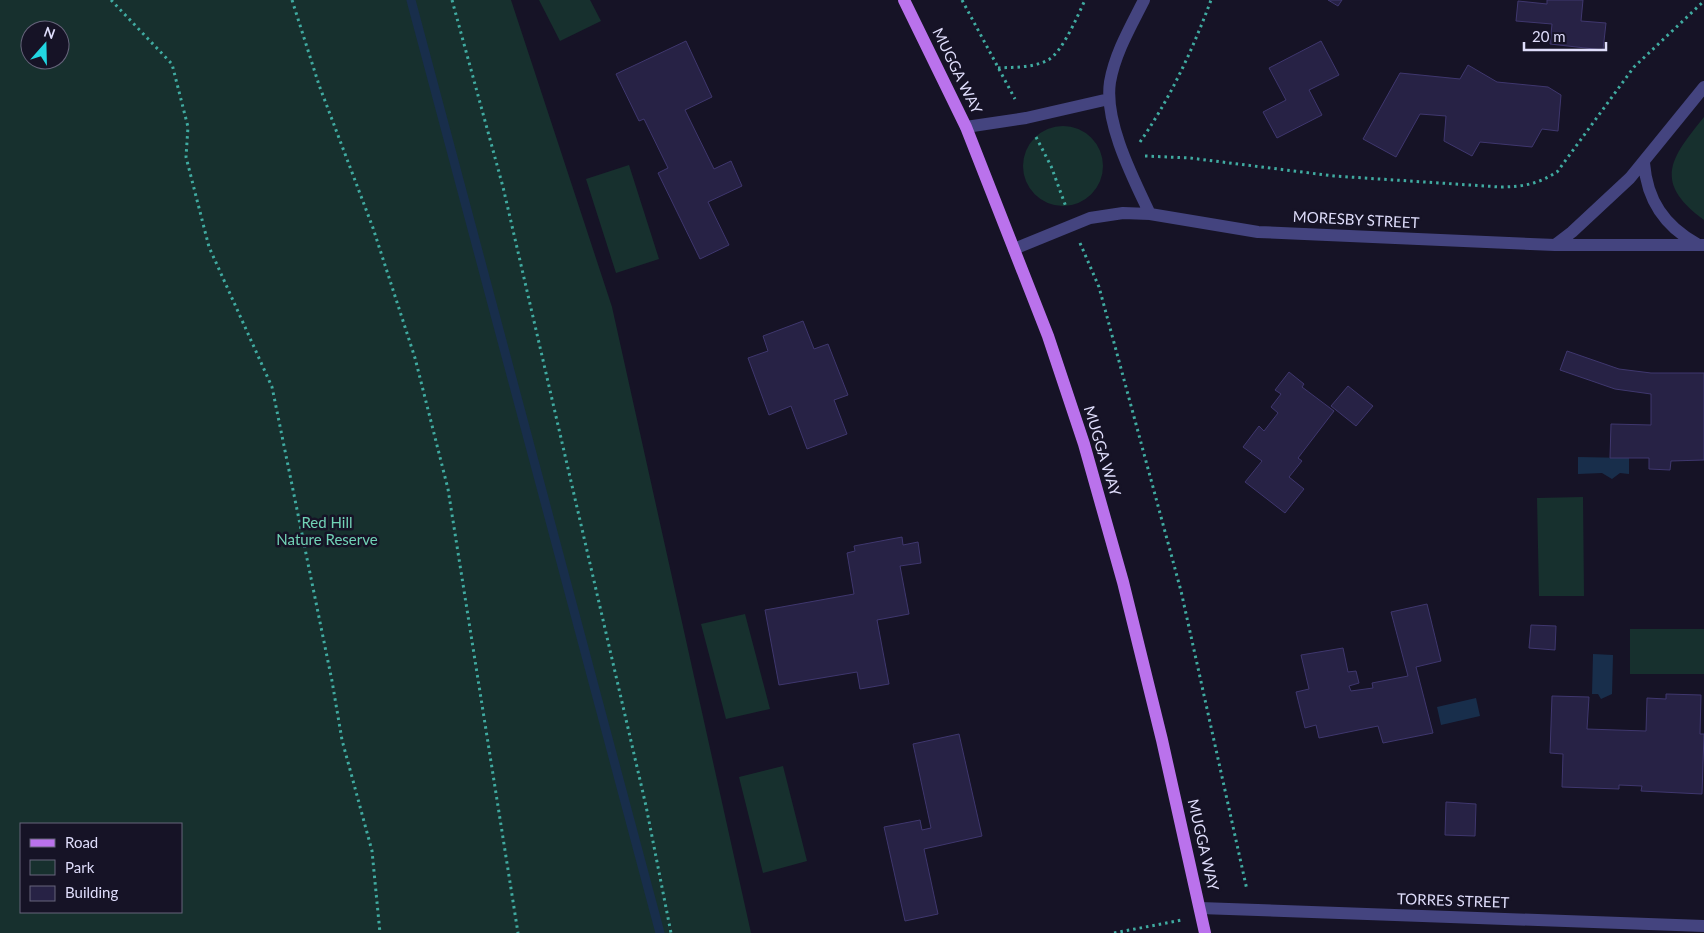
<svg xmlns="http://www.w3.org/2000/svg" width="1704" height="933" viewBox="0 0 1704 933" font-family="Lato,sans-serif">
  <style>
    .green { fill: #17302e; fill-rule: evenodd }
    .water { fill: #182e4b }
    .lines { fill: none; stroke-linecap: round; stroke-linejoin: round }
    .stream { stroke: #182e4b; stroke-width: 9 }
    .building { fill: #272245; stroke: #3f376e }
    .path { stroke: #40aba1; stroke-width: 3; stroke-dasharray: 2.5 4; stroke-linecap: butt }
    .minor { stroke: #44447f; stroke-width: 12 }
    .major { stroke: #ba72ec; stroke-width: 12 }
    .labels { text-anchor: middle; stroke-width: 5; stroke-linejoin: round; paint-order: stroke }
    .street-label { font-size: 15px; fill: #dfddfb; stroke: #161326 }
    .park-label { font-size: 15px; fill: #71d2b6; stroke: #161326 }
  </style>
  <rect width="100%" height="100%" fill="#161326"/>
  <!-- green -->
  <path class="green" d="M 0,0 L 511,0 L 612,307 L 751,933 L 0,933 ZM 30,30 L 60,30 L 60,60 L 30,60 ZM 21,824 L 181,824 L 181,912 L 21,912 Z
    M 539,0 L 590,0 L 601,21 L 560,41 Z
    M 1704,117 L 1704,220 C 1652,182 1671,158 1704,117 Z
    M1023 166a40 40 0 1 1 80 0a40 40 0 1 1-80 0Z
    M 629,165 L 659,259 L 616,273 L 586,179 Z
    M 1583,497 L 1584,596 L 1539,596 L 1537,498 Z
    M 745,614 L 770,709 L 726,719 L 701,624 Z
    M 1630,629 L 1704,629 L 1704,674 L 1630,674 Z
    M 783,766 L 807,861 L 763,873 L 739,777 Z"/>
  <!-- water -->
  <path class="water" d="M 1578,457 L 1629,458 L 1629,474 L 1620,473 L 1612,479 L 1602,473 L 1578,474 Z
    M 1593,654 L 1613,655 L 1612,694 L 1601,699 L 1598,694 L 1592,694 Z
    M 1476,698 L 1480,716 L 1441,725 L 1437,707 Z"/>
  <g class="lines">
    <!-- stream -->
    <path class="stream" d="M 411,0 L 660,933"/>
  </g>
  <!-- building -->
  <path class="building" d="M 1328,0 L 1342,0 L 1338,6 Z
    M 1547,0 L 1583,0 L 1581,21 L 1606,23 L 1603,50 L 1550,44 L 1552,24 L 1516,21 L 1518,1 L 1547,4 Z
    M 686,41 L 712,97 L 685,110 L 714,169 L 731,161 L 742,186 L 708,202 L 729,245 L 700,259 L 658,173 L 668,168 L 644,119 L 639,121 L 616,74 Z
    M 1321,41 L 1339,75 L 1309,90 L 1322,115 L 1277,138 L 1263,112 L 1286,100 L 1269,68 Z
    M 1468,65 L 1497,82 L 1548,87 L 1561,95 L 1558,131 L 1542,129 L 1532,147 L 1480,142 L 1472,156 L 1444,141 L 1446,116 L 1420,114 L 1396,157 L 1363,139 L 1400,73 L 1460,79 Z
    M 803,321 L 814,349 L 828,344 L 848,395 L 834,400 L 847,434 L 807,449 L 791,406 L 769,415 L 748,358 L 768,351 L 763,336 Z
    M 1567,351 L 1619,369 L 1651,373 L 1704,373 L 1704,460 L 1671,461 L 1670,470 L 1649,469 L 1649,458 L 1610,458 L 1611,424 L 1651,425 L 1651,394 L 1615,389 L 1560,370 Z
    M 1289,372 L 1304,384 L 1302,387 L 1334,411 L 1298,458 L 1302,461 L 1289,477 L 1304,489 L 1285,513 L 1245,482 L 1262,461 L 1243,447 L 1259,426 L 1264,431 L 1278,413 L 1271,407 L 1281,394 L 1275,390 Z
    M 1348,386 L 1373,406 L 1356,426 L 1331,406 Z
    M 902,537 L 903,545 L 918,542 L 921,563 L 900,566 L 909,614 L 877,620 L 889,684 L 860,689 L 857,672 L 779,685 L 765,610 L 854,594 L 847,553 L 855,551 L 854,546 Z
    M 1427,604 L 1441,661 L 1416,667 L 1433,733 L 1383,743 L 1378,726 L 1319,738 L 1316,725 L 1305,728 L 1296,692 L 1309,689 L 1301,655 L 1343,648 L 1348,672 L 1356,671 L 1359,683 L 1349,686 L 1351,691 L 1373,688 L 1372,683 L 1408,676 L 1391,612 Z
    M 1531,625 L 1556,626 L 1555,650 L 1529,648 Z
    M 1666,694 L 1701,695 L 1700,734 L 1704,734 L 1702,794 L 1641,791 L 1642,786 L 1619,785 L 1619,789 L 1562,787 L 1563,754 L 1550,753 L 1552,696 L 1589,697 L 1587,729 L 1646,731 L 1647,698 L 1666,699 Z
    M 959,734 L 982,836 L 924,849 L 938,914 L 905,921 L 884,827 L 920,820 L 922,830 L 931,828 L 913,744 Z
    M 1446,802 L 1476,804 L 1475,836 L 1445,835 Z"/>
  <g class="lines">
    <!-- path -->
    <path class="path" d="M 111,0 L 172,64 L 188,127 L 186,157 L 209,247 L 272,387 L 332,681 L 342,740 L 372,851 L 380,933
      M 292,0 L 319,85 L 373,228 L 415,358 L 448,489 L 518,933
      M 452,0 L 503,187 L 646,806 L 671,933
      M 962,0 L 1015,99
      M 998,68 C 1015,67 1033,68 1048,60 C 1062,53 1078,15 1085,0
      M 1036,137 L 1051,166 L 1066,207
      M 1140,142 C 1170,99 1193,49 1211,0
      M 1145,156 L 1190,158 L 1334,176 L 1500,187 C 1522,187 1538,184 1557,172 L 1634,67 L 1704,1
      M 1080,243 L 1099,287 L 1181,591 L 1247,890
      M 1114,933 L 1182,920"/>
    <!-- minor -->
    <path class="minor" d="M 1144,0 C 1131,26 1115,53 1110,82 C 1104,122 1133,178 1150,214
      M 966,127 L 1026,118 L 1109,99
      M 1644,163 C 1647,200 1664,226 1697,244
      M 1555,245 L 1572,232 L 1630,178 L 1704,87
      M 1014,249 L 1090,218 L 1123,213 L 1150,214 L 1258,232 L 1555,245 L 1704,245
      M 1200,908 L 1704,926"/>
    <!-- major -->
    <path class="major" d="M 904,0 L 966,127 L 1048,336 L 1084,444 L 1123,582 L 1162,740 L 1205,933"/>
  </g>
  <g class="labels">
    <!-- street labels -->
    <g class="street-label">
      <text transform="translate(957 71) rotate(64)" y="5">MUGGA WAY</text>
      <text transform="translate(1356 220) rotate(3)" y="5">MORESBY STREET</text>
      <text transform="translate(1102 451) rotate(73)" y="5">MUGGA WAY</text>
      <text transform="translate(1203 845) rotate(77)" y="5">MUGGA WAY</text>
      <text transform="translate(1453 901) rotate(2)" y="5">TORRES STREET</text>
    </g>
    <!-- park labels -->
    <g class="park-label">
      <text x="327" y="528">Red Hill<tspan x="327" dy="17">Nature Reserve</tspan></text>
    </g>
  </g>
  <!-- legend -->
  <rect x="20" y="823" width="162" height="90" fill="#161326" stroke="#66647b"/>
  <rect x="30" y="839" width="25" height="8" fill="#ba72ec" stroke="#66647b"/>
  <text x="65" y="848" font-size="15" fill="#dfddfb">Road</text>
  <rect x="30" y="860" width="25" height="15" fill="#17302e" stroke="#66647b"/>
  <text x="65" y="873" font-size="15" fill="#dfddfb">Park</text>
  <rect x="30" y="886" width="25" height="15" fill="#272245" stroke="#66647b"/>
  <text x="65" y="898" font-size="15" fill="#dfddfb">Building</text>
  <!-- north arrow -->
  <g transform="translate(45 45) rotate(20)"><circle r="24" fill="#161326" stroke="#66647b"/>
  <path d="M0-4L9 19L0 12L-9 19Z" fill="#22d6e2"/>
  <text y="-8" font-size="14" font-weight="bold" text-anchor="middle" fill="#dfddfb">N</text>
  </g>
  <!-- scale -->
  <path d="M1524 42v8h82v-8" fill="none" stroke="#dfddfb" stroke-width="2.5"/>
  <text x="1532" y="42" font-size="15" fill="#dfddfb" stroke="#161326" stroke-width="4" paint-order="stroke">20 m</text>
</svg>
